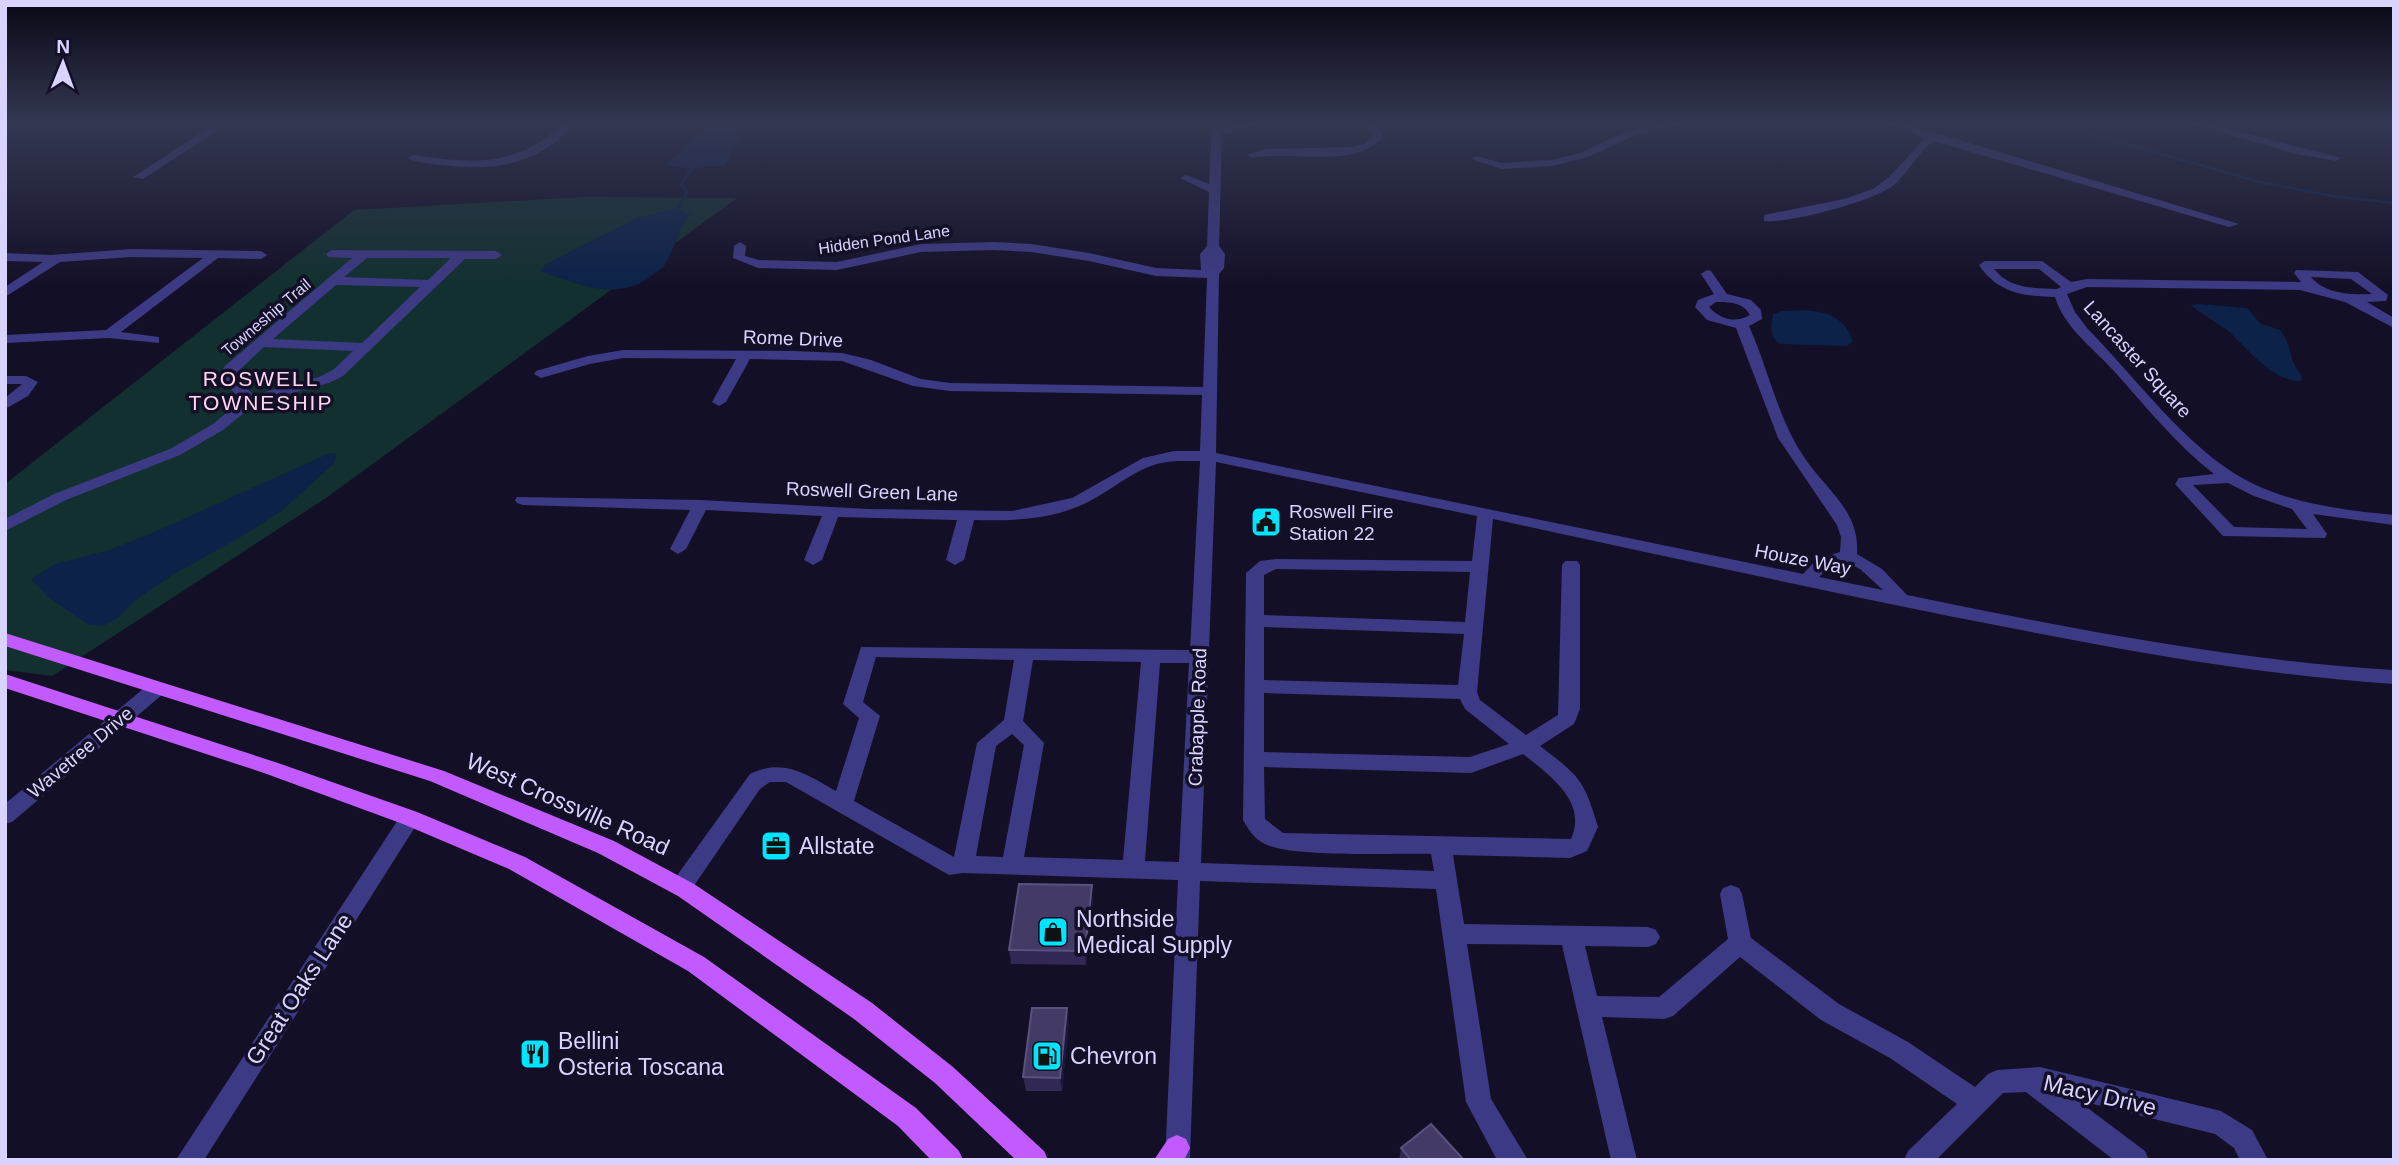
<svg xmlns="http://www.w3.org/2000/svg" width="2399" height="1165" viewBox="0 0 2399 1165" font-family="Arial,sans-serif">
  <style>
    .green { fill: #12302f }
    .water { fill: #0c2248 }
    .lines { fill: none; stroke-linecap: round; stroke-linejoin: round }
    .stream { stroke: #0c2248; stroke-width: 2.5 }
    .minor { fill: #3d3a85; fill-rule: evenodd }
    .major { fill: #c25bff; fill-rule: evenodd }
    .wall { fill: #312854 }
    .shaded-wall { fill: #1d163a }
    .building { fill: #433a66; stroke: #5a527e; stroke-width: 2 }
    .labels { text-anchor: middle; stroke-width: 7; stroke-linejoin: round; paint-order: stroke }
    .far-street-label { font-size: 16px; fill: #d9d4ff; stroke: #130f26 }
    .street-label { font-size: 19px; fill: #d9d4ff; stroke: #130f26 }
    .poi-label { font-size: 19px; fill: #d9d4ff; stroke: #130f26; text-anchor: start }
    .neighbourhood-label { font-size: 21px; letter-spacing: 2px; fill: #ffd6f0; stroke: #130f26 }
    .near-street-label { font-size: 23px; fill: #d9d4ff; stroke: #130f26 }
    .near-poi-label { font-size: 23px; fill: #d9d4ff; stroke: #130f26; text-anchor: start }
  </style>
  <rect width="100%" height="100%" fill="#130f26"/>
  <!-- green -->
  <path class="green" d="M 586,197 L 737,198 L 326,498 L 52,676 L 5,670 L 5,484 L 354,210 Z"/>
  <!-- water -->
  <path class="water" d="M 709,123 L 736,123 L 739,140 L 725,165 L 689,169 L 665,165 L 687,146 L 700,130 Z
    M 674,209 L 690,214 C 678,228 675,248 666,263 C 663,269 655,273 650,277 C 616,302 576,284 540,271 L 546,264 L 637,218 Z
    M 2199,304 L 2247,308 L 2261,324 L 2280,330 C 2293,346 2287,358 2302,376 L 2301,381 C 2272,382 2248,348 2228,331 C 2216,321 2202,315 2191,305 Z
    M 1782,311 C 1812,309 1842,309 1853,341 L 1847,346 L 1780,344 C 1769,338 1771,326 1773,314 Z
    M 330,453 L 337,454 L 333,464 L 283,510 L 244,535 L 174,574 L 138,598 L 118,618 L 103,626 L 89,625 L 49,598 L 31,579 L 55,564 L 109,550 L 150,534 Z"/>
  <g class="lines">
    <!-- stream -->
    <path class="stream" d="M 2050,123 L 2260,182 L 2332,196 L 2394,203
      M 678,209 L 687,192 L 681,185 L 692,168"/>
    <!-- minor -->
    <path class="minor" d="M 216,123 L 229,123 L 143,179 L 133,177 Z
      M 564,123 L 576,123 C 529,175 476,171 413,161 L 408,158 L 413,155 C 475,164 515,168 564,123 Z
      M 1212,123 L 1222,123 L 1222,128 L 1243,123 L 1265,123 L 1222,134 L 1219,246 L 1225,254 L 1224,268 L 1219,274 L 1216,453 L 1803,574 L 1816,560 L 1840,552 L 1841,537 L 1837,525 L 1778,438 L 1736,328 L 1707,320 L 1695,307 L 1698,300 L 1714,294 L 1701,274 L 1707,270 L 1711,271 L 1727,294 L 1751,300 L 1761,310 L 1762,319 L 1749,326 C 1768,368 1777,415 1802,454 C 1824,489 1860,509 1857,554 L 1882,569 L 1907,595 C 2068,628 2229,660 2394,670 L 2394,684 C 2243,674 2097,645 1949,616 C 1797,585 1645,552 1493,519 L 1477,692 L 1480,700 L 1526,735 L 1558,715 L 1562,565 L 1565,561 L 1577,561 L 1580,565 L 1580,709 L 1574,724 L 1540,746 C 1579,776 1584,779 1598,827 L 1587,851 L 1570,858 L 1453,855 L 1464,924 L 1648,927 L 1656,930 L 1660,937 L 1656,944 L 1648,947 L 1585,946 L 1597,996 L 1659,997 L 1728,939 L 1720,894 L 1723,888 L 1731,885 L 1739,888 L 1742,894 L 1751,938 L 1839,1004 L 1908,1042 L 1975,1087 L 1988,1074 L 1997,1070 L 2040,1067 L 2221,1111 L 2252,1130 L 2268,1160 L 2240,1160 L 2234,1148 L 2215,1134 L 2077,1100 L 2145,1151 L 2149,1160 L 2114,1160 L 2026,1092 L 2003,1093 L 1936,1160 L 1904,1160 L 1908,1151 L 1957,1104 L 1890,1058 L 1821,1020 L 1740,957 L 1673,1016 L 1664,1019 L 1602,1017 L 1637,1160 L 1611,1160 L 1562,945 L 1467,944 L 1491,1099 L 1528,1160 L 1497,1160 L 1466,1102 L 1436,889 L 1200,881 L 1190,1157 L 1189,1160 L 1165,1160 L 1178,880 L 963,873 L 949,875 L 786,782 L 770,782 L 760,789 L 689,893 L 681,896 L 673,893 L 670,887 L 673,881 L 750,774 C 783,757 808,775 836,791 L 859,718 L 843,704 L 861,647 L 1190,650 L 1200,461 C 1185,461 1171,460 1157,464 C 1132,471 1109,492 1086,503 C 1051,520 1011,521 974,520 L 964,560 L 955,565 L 946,560 L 957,520 L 838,517 L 822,560 L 813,565 L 804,560 L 822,516 L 706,510 L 686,549 L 678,554 L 670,549 L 690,510 L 523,505 L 517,503 L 515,500 L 517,497 L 701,500 L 869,509 L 1012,511 L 1072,498 L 1143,458 L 1174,451 L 1200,451 L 1202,395 L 950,391 L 913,386 L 842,361 L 750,359 L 726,402 L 719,406 L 712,402 L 736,359 L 623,358 L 590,364 L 541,378 L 534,374 L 536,371 L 588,356 L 623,350 L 794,351 L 842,353 L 871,360 L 921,379 L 950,383 L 1203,387 L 1207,278 L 1156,276 L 1089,261 L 1031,252 L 994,250 L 921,252 L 837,270 L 758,268 L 733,258 L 734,246 L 740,242 L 746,246 L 745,256 L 759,260 L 837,262 L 921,244 L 994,242 L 1031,244 L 1089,253 L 1156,268 L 1201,270 L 1200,254 L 1207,246 L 1209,192 L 1180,178 L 1186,175 L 1209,184 ZM 1716,302 C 1729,302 1743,302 1750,315 C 1735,324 1720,319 1709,307 ZM 1216,462 L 1477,516 L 1472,561 L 1276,559 L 1260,561 L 1246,573 L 1243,820 C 1249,830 1254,839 1265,844 C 1292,858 1395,853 1431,854 L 1434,871 L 1201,863 ZM 1845,562 L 1860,569 L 1883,590 L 1819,577 L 1828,568 ZM 1276,569 L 1470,572 L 1465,622 L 1264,615 L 1264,575 ZM 1264,627 L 1464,634 L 1458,685 L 1264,680 ZM 876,657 L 1014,660 L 1004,720 L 977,743 L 954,857 L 854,801 L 880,716 L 863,702 ZM 1033,660 L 1141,662 L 1123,860 L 1024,857 L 1044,743 L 1023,721 ZM 1160,663 L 1189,663 L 1179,862 L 1145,861 ZM 1264,693 L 1460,699 L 1465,709 L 1509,744 L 1470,757 L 1264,752 ZM 1012,734 L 1024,745 L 1003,857 L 976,856 L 996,746 ZM 1523,754 C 1549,775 1588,801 1571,839 L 1283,833 L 1265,819 L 1264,767 L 1471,773 Z
      M 1363,123 L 1374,123 L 1382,132 L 1382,138 C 1355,169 1290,150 1252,158 L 1247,155 L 1266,149 L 1353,147 L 1364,144 L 1372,137 L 1372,133 Z
      M 1665,123 L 1689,123 L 1634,136 L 1588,157 L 1552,166 L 1502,169 L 1471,159 L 1476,156 L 1502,163 L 1552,160 L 1580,153 L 1627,131 Z
      M 1886,123 L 1903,123 L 2239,224 L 2229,227 L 1934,141 C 1917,153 1909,172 1894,185 C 1875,201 1787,224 1764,221 L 1764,215 L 1844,199 L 1873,189 L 1889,177 L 1925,138 Z
      M 2188,123 L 2207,123 L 2341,158 L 2336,161 L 2297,154 Z
      M 131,249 L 261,251 L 267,255 L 261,259 L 218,258 L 121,332 L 159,337 L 159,343 L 109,338 L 5,343 L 5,335 L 106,330 L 203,258 L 131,257 L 60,262 L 5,297 L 5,287 L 43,262 L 5,261 L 5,253 L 51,255 Z
      M 332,250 L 496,251 L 502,255 L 496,259 L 465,259 L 343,376 L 329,383 L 256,403 L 223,430 L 180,455 L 66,500 L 5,531 L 5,519 L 54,494 L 170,449 L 213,424 L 242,400 L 218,377 L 225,366 L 352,258 L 328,257 L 326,254 ZM 367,258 L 451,258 L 428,280 L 344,277 ZM 336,285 L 420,287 L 362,343 L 273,339 ZM 264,347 L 353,351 L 333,370 L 319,377 L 254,395 L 233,376 Z
      M 1985,261 L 2042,261 L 2071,282 L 2087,279 L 2301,282 L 2294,273 L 2296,270 L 2358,272 L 2388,295 L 2386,301 L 2367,302 L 2394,318 L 2394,328 L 2345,302 L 2300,290 L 2087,287 L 2067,294 L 2075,312 L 2087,328 C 2134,376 2187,448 2244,479 C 2290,504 2343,510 2394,515 L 2394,525 L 2313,514 L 2327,534 L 2325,538 L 2223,536 L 2175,484 L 2179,478 L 2214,474 C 2175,444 2145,405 2112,369 C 2092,347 2064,327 2055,297 C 2022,296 1998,293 1979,265 ZM 1994,269 L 2039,269 L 2061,287 L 2057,289 C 2033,288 2010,289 1994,269 ZM 2311,277 L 2351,279 L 2372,294 C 2351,295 2325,294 2311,277 ZM 2228,483 L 2254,496 L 2292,509 L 2307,529 L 2234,527 L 2193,485 Z
      M 5,376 L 26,376 L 38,382 L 28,396 L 5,409 L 5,398 L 22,384 L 5,384 Z
      M 156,682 L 163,684 L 166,689 L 163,694 L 12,822 L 5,824 L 5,804 L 149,684 Z
      M 410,810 L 417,812 L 421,818 L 417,824 L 204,1160 L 176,1160 L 403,812 Z"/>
    <!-- major -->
    <path class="major" d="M 5,633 L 444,771 L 614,841 L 694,884 L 872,1003 L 953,1067 L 1044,1151 L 1048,1160 L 1016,1160 L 935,1083 L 854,1019 L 678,896 L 598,853 L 430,781 L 5,646 Z
      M 5,674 L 278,763 L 417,812 L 525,857 L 704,957 L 916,1108 L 959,1151 L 963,1160 L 931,1160 L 898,1126 L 688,971 L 509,869 L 403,824 L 264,773 L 5,688 Z
      M 1177,1135 L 1186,1139 L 1190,1148 L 1184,1160 L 1154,1160 L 1168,1139 Z"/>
  </g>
  <!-- wall -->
  <path class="wall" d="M 1093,899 L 1086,965 L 1011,964 L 1009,950 Z
    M 1069,1022 L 1062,1091 L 1026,1091 L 1023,1077 Z
    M 1401,1148 L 1464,1160 L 1399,1160 Z"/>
  <!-- shaded-wall -->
  <path class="shaded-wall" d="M 1092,885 L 1093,899 L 1086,965 L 1085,951 Z
    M 1067,1008 L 1069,1022 L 1062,1091 L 1060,1078 Z"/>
  <!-- building -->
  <path class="building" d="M 1019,884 L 1092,885 L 1085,951 L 1009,950 Z
    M 1032,1008 L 1067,1008 L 1060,1078 L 1023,1077 Z
    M 1431,1124 L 1464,1160 L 1411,1160 L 1401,1148 Z"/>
  <!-- sky -->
  <linearGradient id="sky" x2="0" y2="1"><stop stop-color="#0a0815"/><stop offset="0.43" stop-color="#333752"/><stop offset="1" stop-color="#333752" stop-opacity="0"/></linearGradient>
  <rect width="2399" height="287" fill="url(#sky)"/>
  <!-- icons -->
  <defs>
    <g id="civic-square" transform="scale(1.575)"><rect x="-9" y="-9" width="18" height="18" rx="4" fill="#00e5ff" stroke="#130f26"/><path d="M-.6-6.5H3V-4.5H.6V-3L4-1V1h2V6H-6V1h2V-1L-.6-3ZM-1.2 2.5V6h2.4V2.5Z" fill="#111"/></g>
    <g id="office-square" transform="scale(1.575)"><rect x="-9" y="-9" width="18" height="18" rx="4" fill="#00e5ff" stroke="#130f26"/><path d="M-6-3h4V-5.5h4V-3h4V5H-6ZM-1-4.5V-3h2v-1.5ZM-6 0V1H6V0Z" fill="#111"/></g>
    <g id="shop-square" transform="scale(1.575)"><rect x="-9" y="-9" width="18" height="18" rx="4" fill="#00e5ff" stroke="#130f26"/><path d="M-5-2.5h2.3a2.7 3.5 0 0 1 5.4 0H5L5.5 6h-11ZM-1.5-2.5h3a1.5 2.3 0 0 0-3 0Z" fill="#111"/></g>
    <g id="restaurant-square" transform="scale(1.575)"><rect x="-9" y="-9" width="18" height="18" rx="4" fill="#00e5ff" stroke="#130f26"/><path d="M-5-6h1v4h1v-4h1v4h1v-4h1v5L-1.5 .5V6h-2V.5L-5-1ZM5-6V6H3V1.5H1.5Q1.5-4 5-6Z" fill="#111"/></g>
    <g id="fuel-square" transform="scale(1.575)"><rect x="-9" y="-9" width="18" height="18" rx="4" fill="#00e5ff" stroke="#130f26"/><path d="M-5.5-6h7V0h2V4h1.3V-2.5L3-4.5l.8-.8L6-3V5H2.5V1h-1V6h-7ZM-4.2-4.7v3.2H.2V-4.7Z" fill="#111"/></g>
  </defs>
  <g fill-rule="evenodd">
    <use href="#civic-square" x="1266" y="522"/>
    <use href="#office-square" x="776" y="846"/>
    <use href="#shop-square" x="1053" y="932"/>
    <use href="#restaurant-square" x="535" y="1054"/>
    <use href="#fuel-square" x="1047" y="1056"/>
  </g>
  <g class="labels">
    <!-- far-street labels -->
    <g class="far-street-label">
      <text transform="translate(884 239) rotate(-8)" y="6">Hidden Pond Lane</text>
      <text transform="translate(266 317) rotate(-40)" y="6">Towneship Trail</text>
    </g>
    <!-- street labels -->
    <g class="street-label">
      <text transform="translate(793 338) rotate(2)" y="7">Rome Drive</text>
      <text transform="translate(2138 359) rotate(48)" y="7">Lancaster Square</text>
      <text transform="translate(872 491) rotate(2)" y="7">Roswell Green Lane</text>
      <text transform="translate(1803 559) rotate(11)" y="7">Houze Way</text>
      <text transform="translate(1197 717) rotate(-88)" y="7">Crabapple Road</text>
      <text transform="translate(80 752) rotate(-40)" y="7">Wavetree Drive</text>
    </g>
    <!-- poi labels -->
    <g class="poi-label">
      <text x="1289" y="518">Roswell Fire<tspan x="1289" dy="22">Station 22</tspan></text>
    </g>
    <!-- neighbourhood labels -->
    <g class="neighbourhood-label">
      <text x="261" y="386">ROSWELL<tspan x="261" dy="24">TOWNESHIP</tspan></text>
    </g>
    <!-- near-street labels -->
    <g class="near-street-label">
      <text transform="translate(568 804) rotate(24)" y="8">West Crossville Road</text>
      <text transform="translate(299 989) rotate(-57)" y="8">Great Oaks Lane</text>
      <text transform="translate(2100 1095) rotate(13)" y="8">Macy Drive</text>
    </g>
    <!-- near-poi labels -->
    <g class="near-poi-label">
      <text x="799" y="854">Allstate</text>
      <text x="1076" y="927">Northside<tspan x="1076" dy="26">Medical Supply</tspan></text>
      <text x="558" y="1049">Bellini<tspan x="558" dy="26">Osteria Toscana</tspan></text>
      <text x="1070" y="1064">Chevron</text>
    </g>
  </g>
  <!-- border -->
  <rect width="2399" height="1165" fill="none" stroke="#d9d4ff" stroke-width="14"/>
  <!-- north arrow -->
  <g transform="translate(63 63) rotate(1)" stroke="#130f26" stroke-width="5" paint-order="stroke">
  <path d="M0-5L12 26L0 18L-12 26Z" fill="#d9d4ff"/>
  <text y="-10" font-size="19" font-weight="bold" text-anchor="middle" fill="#d9d4ff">N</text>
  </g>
</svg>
